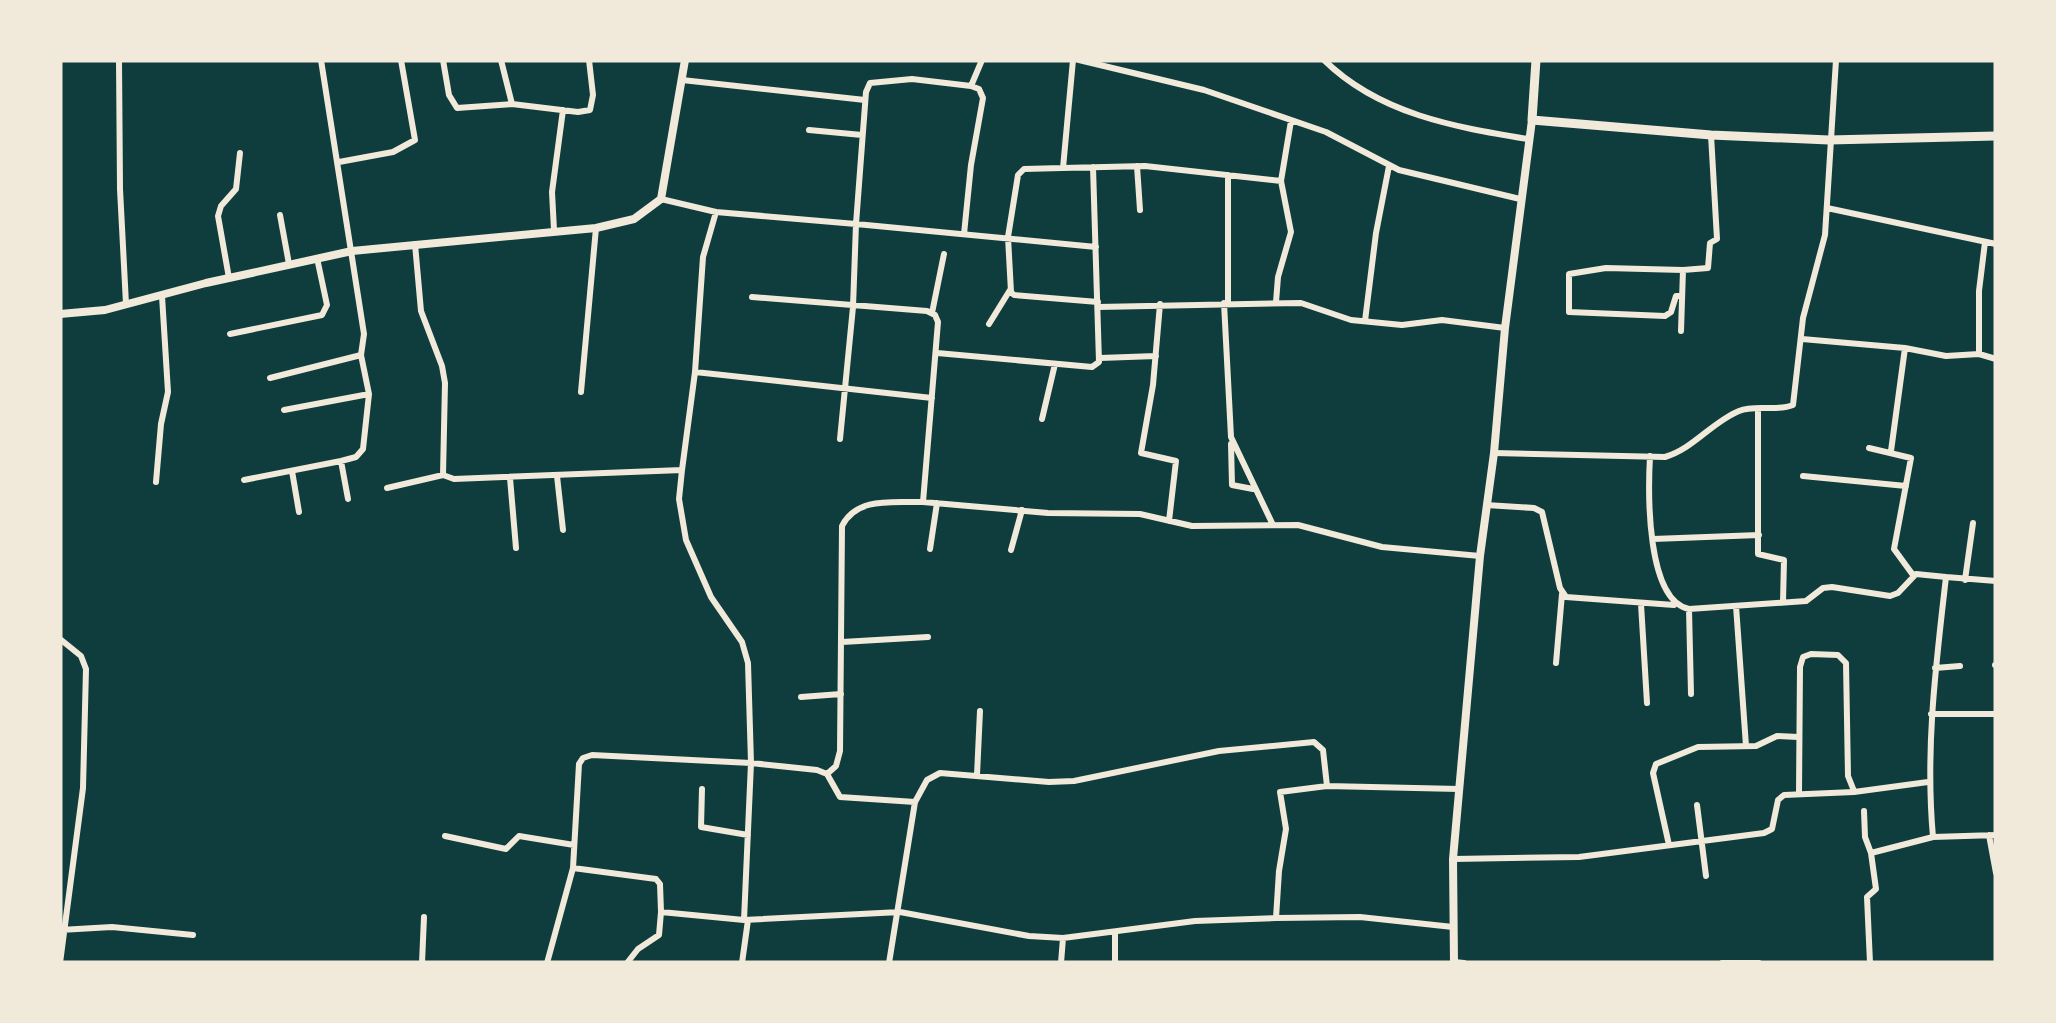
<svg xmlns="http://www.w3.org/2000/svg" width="2056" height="1023" viewBox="0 0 2056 1023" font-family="'Sofia Sans Condensed',sans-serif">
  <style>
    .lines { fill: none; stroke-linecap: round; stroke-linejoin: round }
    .minor { stroke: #f1e9da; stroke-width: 6 }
    .tertiary { stroke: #f1e9da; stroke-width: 8 }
    .secondary { stroke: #f1e9da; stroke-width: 9 }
  </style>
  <rect width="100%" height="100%" fill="#0f3d3e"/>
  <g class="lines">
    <!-- minor -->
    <path class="minor" d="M 119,60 L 120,189 L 126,304
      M 443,60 L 449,95 L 457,108 L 512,104 L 578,112 L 590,110 L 593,95 L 589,60
      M 501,60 L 512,104
      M 1073,60 L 1063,168 L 1145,166 L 1281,181
      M 1079,60 L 1204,90 L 1326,132 L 1399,170 L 1520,199
      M 1324,60 C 1379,114 1454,127 1528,139
      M 682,80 L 865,100
      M 809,130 L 862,135
      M 339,162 L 393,152 L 415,140 L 401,60
      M 1137,166 L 1140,210
      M 1062,168 L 1024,169 L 1018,175 L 1008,237 L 1011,292 L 1014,295 L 1098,302
      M 1228,175 L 1228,302
      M 661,199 L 716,212 L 856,224 L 866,92 L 870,83 L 912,79 L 971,86 L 982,60
      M 1827,208 L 1996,244
      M 280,215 L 289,264
      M 554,230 L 552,192 L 563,110
      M 964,234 L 971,165 L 983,98 L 979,89 L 971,86
      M 415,244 L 421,311 L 442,366 L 445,383 L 443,475 L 454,479 L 682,470 L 695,372 L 703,257 L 716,212
      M 1683,270 L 1708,268 L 1710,243 L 1717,239 L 1711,135
      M 229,278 L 218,216 L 221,206 L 236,189 L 240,153
      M 752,297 L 927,311 L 935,315 L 938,322 L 923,502 L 1048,513 L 1140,514 L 1192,526 L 1298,525 L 1382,547 L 1480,556
      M 1276,302 L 1278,277 L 1291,232 L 1281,181 L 1291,121
      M 1224,303 L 1231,437 L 1273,525
      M 1160,304 L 1153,385 L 1141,453 L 1176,461 L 1169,521
      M 1098,307 L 1301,303 L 1351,320 L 1402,325 L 1442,320 L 1505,328
      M 932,313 L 944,254
      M 1365,321 L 1376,233 L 1389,166
      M 989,324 L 1010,290
      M 1681,331 L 1683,270 L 1606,268 L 1569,274 L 1569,312 L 1665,316 L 1671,312 L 1676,296 L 1682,296
      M 230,334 L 322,315 L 327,305 L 317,258
      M 1802,339 L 1905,348 L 1891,451
      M 1905,348 L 1946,356 L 1979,354 L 1979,291 L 1985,242
      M 937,353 L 1092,367 L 1099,362 L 1093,167
      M 1979,354 L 1996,359
      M 1100,358 L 1156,356
      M 695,372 L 932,398
      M 270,378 L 361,355
      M 581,392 L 596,228
      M 1758,409 L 1758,554 L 1784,560 L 1783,602
      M 284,410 L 369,394
      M 1042,419 L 1055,364
      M 840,439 L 853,307 L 856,224 L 1096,247
      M 1231,444 L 1232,485 L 1253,489
      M 1869,448 L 1911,458 L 1894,549 L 1913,575
      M 1494,453 L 1665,457 C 1693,449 1712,422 1739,411 C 1756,404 1776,412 1793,405 L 1803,318 L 1825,235 L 1836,60
      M 1650,456 C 1648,492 1646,600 1689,609 L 1806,601 L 1823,588 L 1832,587 L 1890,596 L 1898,593 L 1916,574 L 1946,577
      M 341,461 L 348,499
      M 682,470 L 679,499 L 686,540 L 711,597 L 742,642 L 748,663 L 751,763 L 744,920
      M 292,471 L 299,512
      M 557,476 L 563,530
      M 1803,476 L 1906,486
      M 510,478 L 516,548
      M 244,480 L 341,461 L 356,457 L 363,449 L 369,394 L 361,355 L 364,334 L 321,60
      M 156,482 L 161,424 L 168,392 L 162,296
      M 387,488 L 443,475
      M 1486,505 L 1534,508 L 1542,512 L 1560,588 L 1566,597 L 1674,605
      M 1653,539 L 1759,535
      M 930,549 L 937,503
      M 1011,550 L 1022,510
      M 1965,580 L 1973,523
      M 1996,581 L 1946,577 C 1936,664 1925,749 1933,837 L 1996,835
      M 1641,604 L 1647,703
      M 1736,606 L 1746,746
      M 1689,609 L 1691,694
      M 60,639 L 81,656 L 86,669 L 83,788 L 60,963
      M 842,642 L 928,637
      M 1556,663 L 1562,594
      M 1995,665 L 1996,665
      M 1935,668 L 1960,666
      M 801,697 L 841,694
      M 1931,714 L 1996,714
      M 827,774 L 836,766 L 840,751 L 842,526 C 857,496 894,503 923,502
      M 977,775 L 980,711
      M 702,789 L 701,827 L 748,835
      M 1799,793 L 1800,667 L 1803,657 L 1811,654 L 1838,655 L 1846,663 L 1848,776 L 1854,791
      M 915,802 L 927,780 L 940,773 L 1049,782 L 1074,781 L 1219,751 L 1314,742 L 1323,750 L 1327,786 L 1459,789
      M 1697,805 L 1706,876
      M 1864,811 L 1865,837 L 1871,853
      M 1989,835 L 1996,873
      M 445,836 L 506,849 L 519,836 L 574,845
      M 1669,845 L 1653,773 L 1656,764 L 1698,747 L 1756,746 L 1777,736 L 1798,737
      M 1453,859 L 1579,857 L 1764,833 L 1772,829 L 1778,800 L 1784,795 L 1854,792 L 1928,782
      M 573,868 L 656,879 L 660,884 L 661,912 L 744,920 L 900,912 L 1029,936 L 1063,938 L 1195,921 L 1276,918 L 1360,917 L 1453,927
      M 1276,918 L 1279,871 L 1286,829 L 1280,792 L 1327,786
      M 60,930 L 112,927 L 193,935
      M 1454,962 L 1464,963
      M 422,963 L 424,917
      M 547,963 L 573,868 L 579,764 L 583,758 L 592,755 L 751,763 L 817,770 L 827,774 L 840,797 L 915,802 L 889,963
      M 627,963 L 638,949 L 659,935 L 661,912
      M 742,963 L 748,920
      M 1061,963 L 1063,938
      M 1115,963 L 1115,934
      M 1722,963 L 1759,963
      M 1870,963 L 1867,897 L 1876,889 L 1871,853 L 1933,837"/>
    <!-- tertiary -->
    <path class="tertiary" d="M 60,314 L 105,310 L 206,283 L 352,251 L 596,228 L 634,219 L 661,199 L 685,60
      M 1454,963 L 1453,859 L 1480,556 L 1494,453 L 1505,328 L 1532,120"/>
    <!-- secondary -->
    <path class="secondary" d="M 1536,60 L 1532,120 L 1711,135 L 1829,140 L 1996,136"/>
  </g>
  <!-- border -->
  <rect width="2056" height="1023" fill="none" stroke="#f1e9da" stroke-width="125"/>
</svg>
